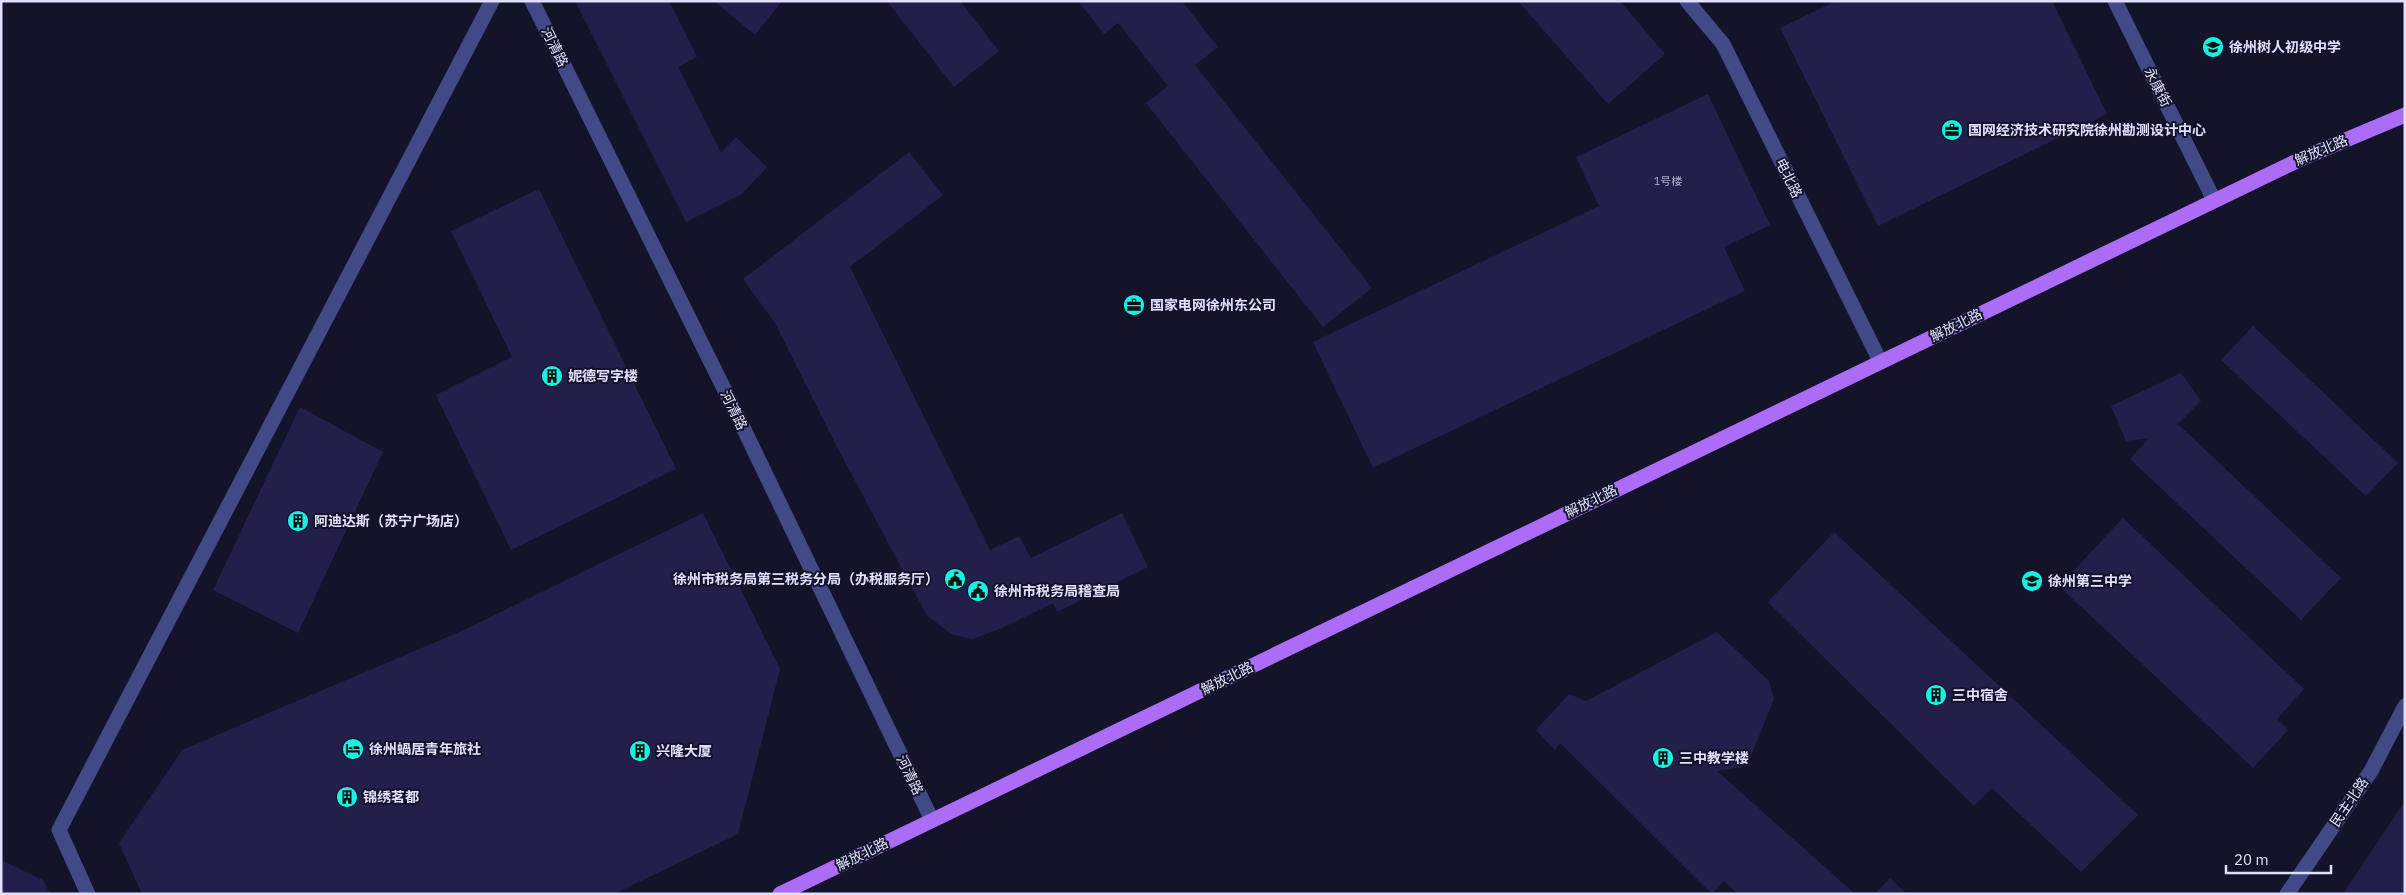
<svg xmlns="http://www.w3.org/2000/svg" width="2406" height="895" viewBox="0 0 2406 895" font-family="'IBM Plex Sans','Noto Sans SC',sans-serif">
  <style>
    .building { fill: #22204a }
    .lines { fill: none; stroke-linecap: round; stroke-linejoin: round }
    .minor { stroke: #414a86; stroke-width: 15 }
    .major { stroke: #ac6cf5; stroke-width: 15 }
    .labels { text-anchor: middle; stroke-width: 4; stroke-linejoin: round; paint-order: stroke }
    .number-label { font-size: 11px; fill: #afb0d0 }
    .street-label { font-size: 14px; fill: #dee0fd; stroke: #13132a }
    .poi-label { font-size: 14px; font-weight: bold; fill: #dee0fd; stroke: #13132a; text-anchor: start }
  </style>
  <rect width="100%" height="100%" fill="#13132a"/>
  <!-- building -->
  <path class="building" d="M 575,1 L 669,1 L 697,57 L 678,67 L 721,153 L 736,137 L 767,167 L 742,194 L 686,222 Z
    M 714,1 L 782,1 L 755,35 Z
    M 887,1 L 960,1 L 999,51 L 954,87 Z
    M 1078,1 L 1182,1 L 1218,47 L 1195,65 L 1372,288 L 1323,327 L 1146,103 L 1168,86 L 1118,23 L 1104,34 Z
    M 1518,1 L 1620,1 L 1665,54 L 1608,104 Z
    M 1836,1 L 2052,1 L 2107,114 L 1878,226 L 1780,28 Z
    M 1708,94 L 1770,225 L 1724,247 L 1745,291 L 1373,468 L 1313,342 L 1599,206 L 1576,157 Z
    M 909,152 L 943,195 L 850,267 L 990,550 L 1019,536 L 1031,558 L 1122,513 L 1148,567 L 1057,612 L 1053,603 L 1002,628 L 973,639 L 953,635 L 927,616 L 836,445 L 775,323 L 743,279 Z
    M 539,189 L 676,469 L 511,550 L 436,395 L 512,357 L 451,231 Z
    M 2253,326 L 2398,463 L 2366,496 L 2221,360 Z
    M 2181,373 L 2201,401 L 2178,424 L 2341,578 L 2301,620 L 2130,459 L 2149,438 L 2126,441 L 2111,406 Z
    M 300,407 L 383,452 L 298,633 L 213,590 Z
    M 703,513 L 780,669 L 738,834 L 614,894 L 142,894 L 119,843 L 182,750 L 464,630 Z
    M 2123,518 L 2304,689 L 2277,719 L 2288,730 L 2253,768 L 2059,586 Z
    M 1834,532 L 2138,815 L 2081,872 L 1992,788 L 1974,806 L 1768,602 Z
    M 1717,632 L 1769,681 L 1774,699 L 1747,766 L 1717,771 L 1855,894 L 1738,894 L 1724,881 L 1712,894 L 1560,743 L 1555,750 L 1536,730 L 1569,694 L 1586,701 Z
    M 2405,801 L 2405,894 L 2343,894 Z
    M 1,860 L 43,880 L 50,894 L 1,894 Z
    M 1890,878 L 1907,894 L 1875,894 Z"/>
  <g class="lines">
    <!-- minor -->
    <path class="minor" d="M 532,1 L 738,417 L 932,820
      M 1687,1 L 1723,44 L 1880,361
      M 2115,1 L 2214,200
      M 88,894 L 59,830 L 492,1
      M 2287,894 L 2371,771 L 2405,706"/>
    <!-- major -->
    <path class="major" d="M 780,894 L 2303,158 L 2405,115"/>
  </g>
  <!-- icons -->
  <defs>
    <g id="school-disc" transform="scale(1.125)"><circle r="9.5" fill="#17f0e2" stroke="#13132a"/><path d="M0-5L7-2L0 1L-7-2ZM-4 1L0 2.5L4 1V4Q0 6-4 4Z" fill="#111"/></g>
    <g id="office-disc" transform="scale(1.125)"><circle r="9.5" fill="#17f0e2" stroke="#13132a"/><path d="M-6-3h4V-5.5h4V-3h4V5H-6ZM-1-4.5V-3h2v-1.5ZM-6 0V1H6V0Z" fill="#111"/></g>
    <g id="building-disc" transform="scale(1.125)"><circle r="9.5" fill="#17f0e2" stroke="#13132a"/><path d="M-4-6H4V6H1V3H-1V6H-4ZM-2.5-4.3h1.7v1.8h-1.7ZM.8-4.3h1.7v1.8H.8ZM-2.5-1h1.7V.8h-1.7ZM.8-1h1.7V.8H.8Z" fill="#111"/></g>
    <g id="civic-disc" transform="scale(1.125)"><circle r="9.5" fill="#17f0e2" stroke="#13132a"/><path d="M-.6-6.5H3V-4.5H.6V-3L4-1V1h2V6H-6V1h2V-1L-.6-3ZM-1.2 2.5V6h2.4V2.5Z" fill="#111"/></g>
    <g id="hotel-disc" transform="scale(1.125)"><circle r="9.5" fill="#17f0e2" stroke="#13132a"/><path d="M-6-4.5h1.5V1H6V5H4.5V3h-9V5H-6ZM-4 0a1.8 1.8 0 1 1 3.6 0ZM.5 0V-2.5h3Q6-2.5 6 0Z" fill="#111"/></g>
  </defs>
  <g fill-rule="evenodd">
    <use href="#school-disc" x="2213" y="47"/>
    <use href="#office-disc" x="1952" y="130"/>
    <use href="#office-disc" x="1134" y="305"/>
    <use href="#building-disc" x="552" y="376"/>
    <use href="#building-disc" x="298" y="521"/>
    <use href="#civic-disc" x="955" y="579"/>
    <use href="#school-disc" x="2032" y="581"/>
    <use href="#civic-disc" x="978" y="591"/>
    <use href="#building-disc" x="1936" y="695"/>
    <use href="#hotel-disc" x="353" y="749"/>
    <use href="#building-disc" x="640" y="751"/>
    <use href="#building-disc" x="1663" y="758"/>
    <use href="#building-disc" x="347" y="797"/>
  </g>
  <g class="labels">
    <!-- number labels -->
    <g class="number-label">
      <text x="1668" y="185">1号楼</text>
    </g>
    <!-- street labels -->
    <g class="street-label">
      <text transform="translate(555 47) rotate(64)" y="5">河清路</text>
      <text transform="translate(2158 87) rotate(63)" y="5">永康街</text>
      <text transform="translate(2321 150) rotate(-23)" y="5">解放北路</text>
      <text transform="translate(1789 178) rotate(64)" y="5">电北路</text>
      <text transform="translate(1956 325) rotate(-26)" y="5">解放北路</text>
      <text transform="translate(734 410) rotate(64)" y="5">河清路</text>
      <text transform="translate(1591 501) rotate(-26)" y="5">解放北路</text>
      <text transform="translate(1227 678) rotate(-26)" y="5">解放北路</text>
      <text transform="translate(910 775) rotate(64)" y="5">河清路</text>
      <text transform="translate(2349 802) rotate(-56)" y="5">民主北路</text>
      <text transform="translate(862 854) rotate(-26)" y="5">解放北路</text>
    </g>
    <!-- poi labels -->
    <g class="poi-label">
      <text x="2229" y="52">徐州树人初级中学</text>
      <text x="1968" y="135">国网经济技术研究院徐州勘测设计中心</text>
      <text x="1150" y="310">国家电网徐州东公司</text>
      <text x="568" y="381">妮德写字楼</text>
      <text x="314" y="526">阿迪达斯（苏宁广场店）</text>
      <text x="939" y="584" text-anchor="end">徐州市税务局第三税务分局（办税服务厅）</text>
      <text x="2048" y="586">徐州第三中学</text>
      <text x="994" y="596">徐州市税务局稽查局</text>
      <text x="1952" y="700">三中宿舍</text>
      <text x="369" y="754">徐州蝸居青年旅社</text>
      <text x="656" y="756">兴隆大厦</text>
      <text x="1679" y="763">三中教学楼</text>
      <text x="363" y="802">锦绣茗都</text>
    </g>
  </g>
  <!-- border -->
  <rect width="2406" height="895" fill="none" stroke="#dee0fd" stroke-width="5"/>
  <!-- scale -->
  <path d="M2226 865v8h105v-8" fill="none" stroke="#dee0fd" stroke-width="2.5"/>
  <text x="2234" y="865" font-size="15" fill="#dee0fd" stroke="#13132a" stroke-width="4" paint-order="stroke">20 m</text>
</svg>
